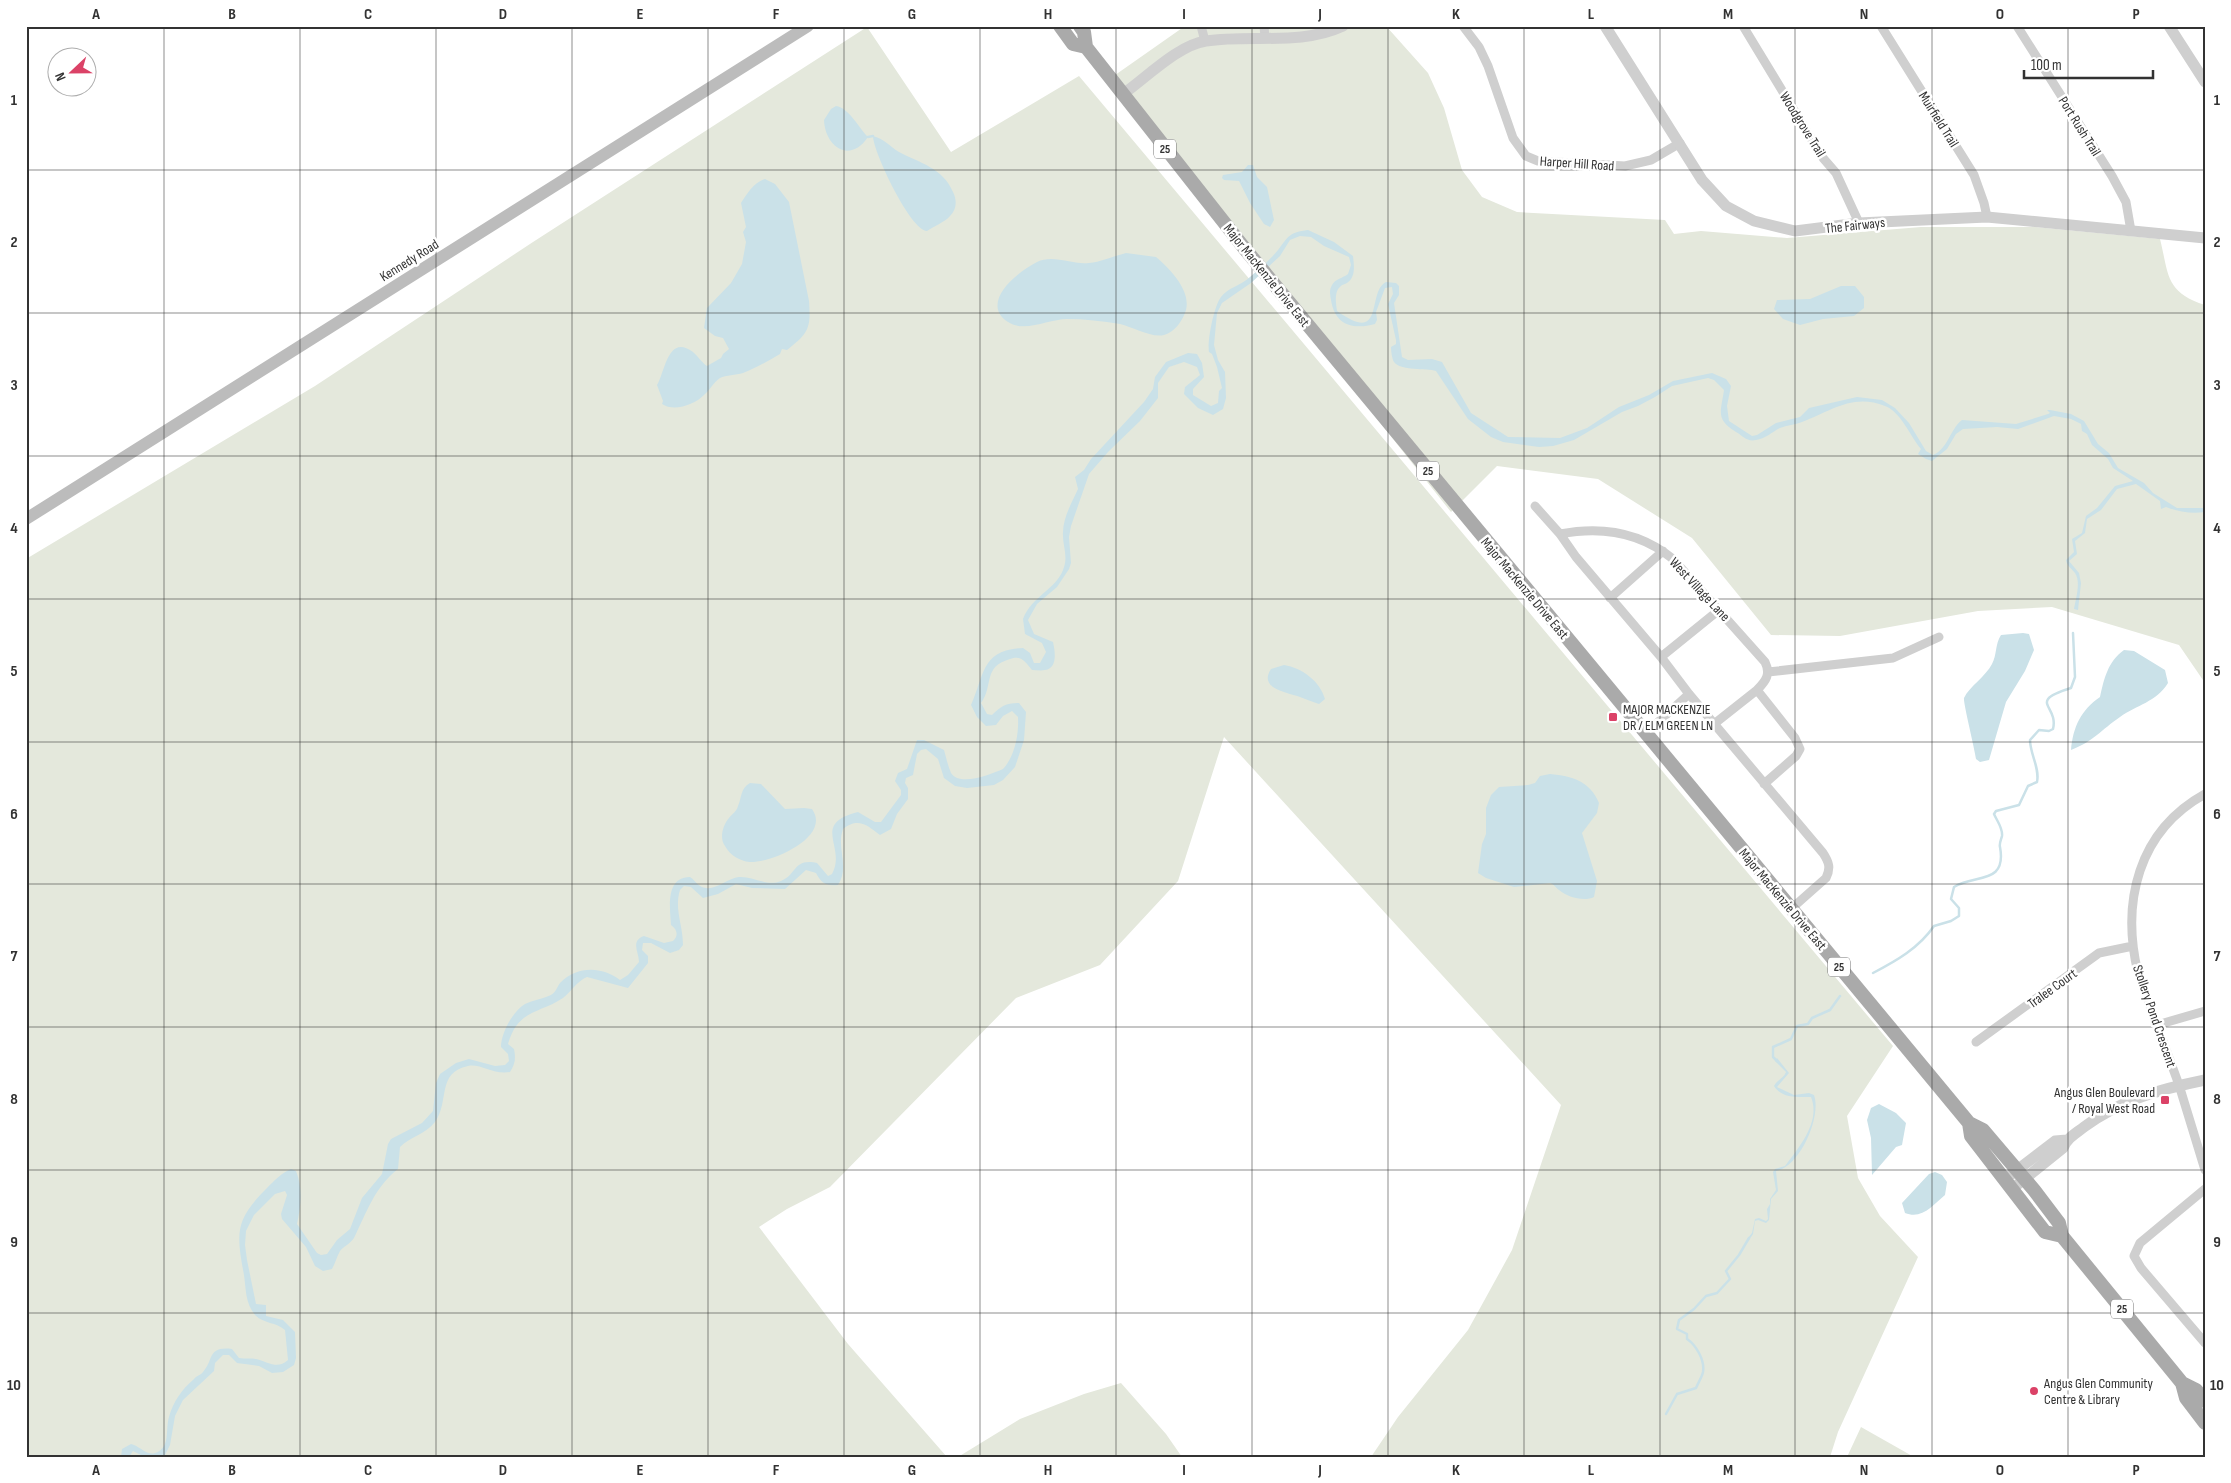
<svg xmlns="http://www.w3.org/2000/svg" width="2231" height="1483" viewBox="0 0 2231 1483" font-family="'Sofia Sans Condensed',sans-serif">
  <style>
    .green { fill: #e4e8dc }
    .water { fill: #cae1e8 }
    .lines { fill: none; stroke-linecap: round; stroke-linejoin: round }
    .stream { stroke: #cae1e8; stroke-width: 2.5 }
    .minor { stroke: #cfcfcf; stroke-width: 9 }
    .tertiary { stroke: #cfcfcf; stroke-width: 11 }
    .secondary { stroke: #bcbcbc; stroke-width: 12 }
    .primary { stroke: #aaa; stroke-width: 14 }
    .grid { fill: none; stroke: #323232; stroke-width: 1; stroke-opacity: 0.55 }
    .poi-dot { fill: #db4267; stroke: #fff; stroke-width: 2 }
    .labels { text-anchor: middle; stroke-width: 5; stroke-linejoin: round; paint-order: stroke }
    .shield { fill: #fff; stroke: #707070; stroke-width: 1 }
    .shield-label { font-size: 12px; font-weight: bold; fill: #323232 }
    .street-label { font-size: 14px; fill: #323232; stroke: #fff }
    .poi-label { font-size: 14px; fill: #323232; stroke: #fff; text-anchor: start }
    .neatline { fill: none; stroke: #323232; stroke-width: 2 }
    .grid-label { font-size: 16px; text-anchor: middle; font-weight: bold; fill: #323232 }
  </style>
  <rect width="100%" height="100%" fill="#fff"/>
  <!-- green -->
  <path class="green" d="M 1185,26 L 1386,26 L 1428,73 L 1444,108 L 1462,170 L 1482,197 L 1517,212 L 1665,220 L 1674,234 L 1701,231 L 1787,238 L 1921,227 L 2035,227 L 2160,239 C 2169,275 2165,292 2205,305 L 2205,683 L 2179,645 L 2052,607 L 1978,611 L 1840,636 L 1771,635 L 1692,538 L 1598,479 L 1497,466 L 1451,512 L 1108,80 Z
    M 867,27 L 951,152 L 1079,76 L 1893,1046 L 1847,1116 L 1858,1178 L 1880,1216 L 1918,1257 L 1838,1432 L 1830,1457 L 1371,1457 L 1398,1417 L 1468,1330 L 1512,1250 L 1561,1105 L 1224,737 L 1178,881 L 1100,965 L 1016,998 L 830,1187 L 787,1209 L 759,1227 L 848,1344 L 947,1457 L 26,1457 L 26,559 L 315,386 L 533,242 Z
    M 1121,1383 L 1166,1434 L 1182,1457 L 958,1457 L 1020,1419 L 1084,1394 Z
    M 1861,1427 L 1914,1457 L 1847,1457 Z"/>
  <!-- water -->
  <path class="water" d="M 836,106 C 849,108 859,128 868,137 C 850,164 825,147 824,120 L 831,109 Z
    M 873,136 C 886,140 889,146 899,152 C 920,163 943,168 953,192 C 957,200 957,209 950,216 C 945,222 934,226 927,231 C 911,231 873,152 873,136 Z
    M 1248,165 L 1253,165 L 1257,177 L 1267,187 L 1274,220 L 1270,227 L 1264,224 L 1250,203 L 1239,181 L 1224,180 L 1222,178 L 1223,175 L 1242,172 Z
    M 765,179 L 775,184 L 789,202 L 809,301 C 811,328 809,333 787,350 L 782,349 L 780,354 C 768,361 756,368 743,373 C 736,375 726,375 720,378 C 714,382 709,391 704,395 C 694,405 674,412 662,404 L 663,401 L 657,385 C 665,372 668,333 693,352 C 698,356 702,363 707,366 L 721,358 L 723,354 L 729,349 L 723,338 L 715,336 L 704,328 L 707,308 L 731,283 L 742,264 L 746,242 L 743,232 L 746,227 L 741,203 C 747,194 754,182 765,179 Z
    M 1308,230 L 1334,242 L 1353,256 C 1354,265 1356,277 1347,283 C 1344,285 1342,284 1340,287 C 1334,292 1336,304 1337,311 C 1386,346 1366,292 1386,282 L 1396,283 L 1399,286 L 1399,295 L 1394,303 L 1402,357 L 1408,360 L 1432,359 L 1442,362 L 1471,413 L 1508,437 L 1560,438 L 1587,428 L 1619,407 L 1649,395 L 1673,381 L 1712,373 L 1726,379 L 1731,386 L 1727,406 L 1729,421 L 1752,436 L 1757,435 L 1776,423 L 1800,417 L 1809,408 L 1857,397 L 1882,400 L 1895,408 L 1909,423 L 1926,451 L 1933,455 C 1948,449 1950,429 1962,420 L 2016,424 L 2048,414 L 2050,413 L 2047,410 L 2050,410 L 2071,414 L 2084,421 L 2098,444 L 2109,453 L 2118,468 L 2144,483 L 2153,493 L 2177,508 L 2205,508 L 2205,512 C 2192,514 2179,512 2166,507 L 2161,509 L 2160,501 L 2136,484 L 2117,489 L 2101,510 L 2087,519 L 2085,533 L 2075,541 L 2077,554 L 2069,561 L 2079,573 L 2081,583 L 2078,610 L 2074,609 C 2076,598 2081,582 2075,573 C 2071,568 2067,566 2066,560 L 2074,552 L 2072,539 L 2082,533 L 2086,516 L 2097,508 L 2115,486 L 2133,481 L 2113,468 L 2108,459 L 2092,445 L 2087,434 L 2082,431 L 2081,424 L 2071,419 L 2054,416 L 2018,429 L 1997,427 L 1963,429 L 1956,434 L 1947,449 L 1932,461 L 1926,459 L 1918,454 L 1921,449 C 1910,436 1901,412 1885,406 C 1852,393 1830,412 1802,422 C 1795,425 1787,425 1780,428 C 1772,432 1765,439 1756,440 C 1747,442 1743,436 1736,432 C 1715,419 1721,412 1724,390 L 1714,380 L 1708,378 L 1672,386 L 1655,397 L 1638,406 L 1622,412 L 1574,440 L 1553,446 L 1539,447 L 1503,442 L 1491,437 L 1468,419 L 1436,371 C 1427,368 1400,371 1394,362 C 1392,359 1391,351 1391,347 L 1396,344 L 1396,340 L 1388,304 L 1393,294 L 1392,287 L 1385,288 L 1376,312 L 1377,320 L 1375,324 C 1352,330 1335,325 1331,300 C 1330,295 1329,290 1332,285 C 1335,279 1343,278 1348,274 L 1351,265 L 1349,257 L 1324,246 L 1311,237 L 1300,236 L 1290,240 L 1280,256 L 1251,283 L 1222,303 L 1217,313 L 1214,345 L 1218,360 L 1225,372 L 1226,398 L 1223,409 L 1213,415 L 1198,408 L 1184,394 L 1185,387 L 1200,375 L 1197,367 L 1184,362 L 1169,367 L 1158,383 L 1158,398 L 1140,421 L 1108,452 L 1089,474 L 1071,526 L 1069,537 L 1071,563 L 1069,569 L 1057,587 L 1037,604 L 1028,620 L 1034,634 L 1053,642 C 1055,651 1058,668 1045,670 C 1041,671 1036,670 1032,670 C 1025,662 1022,655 1010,659 C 982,667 994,686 981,703 L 987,714 L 992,715 C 1001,706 1006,703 1019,703 L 1026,712 L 1024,740 L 1015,767 L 1003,780 L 994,785 L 967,788 L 955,786 L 944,778 L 938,759 L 926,749 L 921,750 L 917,754 L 913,775 L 906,778 L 905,783 L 908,788 L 908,799 L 897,814 L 891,829 L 880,835 C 867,825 858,817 843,829 C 836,848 850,867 838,885 C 826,886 821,883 816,873 L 806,870 L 785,889 L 752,888 L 736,884 L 718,894 L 703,898 L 691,887 L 684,886 L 680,890 C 674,909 683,925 683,945 L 679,950 L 670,953 L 651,943 L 643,943 L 642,950 L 648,956 L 648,963 L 628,988 L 587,977 C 577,981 571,992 563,998 C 539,1014 518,1009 508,1044 L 514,1049 C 516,1059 515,1064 510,1072 C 493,1075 480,1063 468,1066 C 436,1073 450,1101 435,1122 C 426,1134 410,1137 400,1147 L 398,1169 C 374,1188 367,1212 354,1238 C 350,1244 344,1246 340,1251 C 337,1256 335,1264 332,1269 L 323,1271 L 315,1266 L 306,1247 L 282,1219 L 281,1214 L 287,1195 L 285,1191 L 275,1194 L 254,1215 L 246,1231 L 245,1245 L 247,1260 L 256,1304 L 266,1305 L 266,1316 L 283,1320 L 295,1332 L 296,1358 L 294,1365 L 283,1372 L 272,1373 L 259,1366 L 237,1363 L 229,1355 L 223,1355 L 215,1363 L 214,1371 L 183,1400 L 175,1416 L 170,1445 L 164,1457 L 145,1457 L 133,1451 L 129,1457 L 121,1457 L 122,1449 L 131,1444 C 138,1445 147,1456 155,1453 C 171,1448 165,1429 169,1417 C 173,1402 182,1389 194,1379 C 196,1376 201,1375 203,1372 C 214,1360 207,1346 232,1349 L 239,1358 C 245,1359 251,1358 256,1359 C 269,1362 277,1370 288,1360 L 285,1330 C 276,1322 264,1324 255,1315 C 245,1303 246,1288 244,1275 C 236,1232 235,1220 267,1188 C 274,1181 281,1173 291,1169 L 296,1171 C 303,1189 301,1205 297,1224 L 317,1253 L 321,1255 L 327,1254 L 337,1240 L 350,1229 L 362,1198 L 382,1174 L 388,1144 L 391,1139 L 422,1123 L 433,1111 L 436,1083 L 440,1074 L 456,1063 L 469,1059 L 495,1066 L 505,1065 L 509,1061 L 508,1054 L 501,1047 C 501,1033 513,1011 525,1004 C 533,1000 543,999 551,995 C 556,992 557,987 560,983 C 577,966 601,966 620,980 L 628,975 L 639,962 C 639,952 630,941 644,936 L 664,943 L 673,941 C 679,936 677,929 671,925 C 670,908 665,877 690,877 C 696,881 698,887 706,888 C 716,890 728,878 739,877 C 753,876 767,887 781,881 C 797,875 793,858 817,863 L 828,876 L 832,874 C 847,847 810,824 858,812 L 875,822 L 881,822 L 901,795 L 901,790 L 895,781 L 898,773 L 907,769 L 917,740 L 924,740 L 944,750 C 946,757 948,766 951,773 C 960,787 991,774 1003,769 C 1015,756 1019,734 1018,717 L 1012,711 L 1003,716 L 996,725 L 986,726 L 977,717 L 971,705 C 985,674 981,650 1023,648 L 1030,653 L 1034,663 L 1040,663 L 1046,652 L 1042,643 L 1025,634 L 1023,619 C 1032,596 1056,589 1063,570 C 1069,556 1062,546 1063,532 C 1063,518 1072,502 1078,489 L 1075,477 L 1084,470 L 1091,459 L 1144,402 L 1153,389 L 1155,377 L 1166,362 L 1188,353 L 1197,354 L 1202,363 L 1204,377 L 1193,389 L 1193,395 L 1211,406 L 1218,403 L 1219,391 L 1222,388 L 1217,367 L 1212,354 L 1209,352 C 1207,341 1214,306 1221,297 C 1227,288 1242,285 1250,277 C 1259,269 1270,260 1278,250 C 1288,237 1289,232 1308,230 Z
    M 1126,253 L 1156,257 C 1170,269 1191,290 1186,310 C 1183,320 1175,332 1164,335 C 1151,338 1133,327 1120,324 C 1103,321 1084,319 1067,319 C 1049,319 1025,333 1008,322 C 979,303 1017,272 1037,262 C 1054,254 1071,265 1089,263 C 1101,262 1114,256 1126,253 Z
    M 1841,286 L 1855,286 L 1864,297 L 1864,308 L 1854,316 L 1823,319 L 1800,325 L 1783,319 L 1774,309 L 1777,300 L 1810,299 Z
    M 2023,633 L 2029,634 L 2034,650 L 2025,671 L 2006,702 L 1989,760 L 1980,762 L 1976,759 C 1975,750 1963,702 1964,698 C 1969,687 1986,676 1992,664 C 1997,655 1995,644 2001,635 Z
    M 2124,650 L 2134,651 L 2165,670 L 2168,683 C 2156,702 2137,705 2120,717 C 2101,730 2094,741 2071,750 C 2073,727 2081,710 2100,697 C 2104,679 2108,661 2124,650 Z
    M 1284,665 C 1302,668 1320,681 1325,699 L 1319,704 C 1312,702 1306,699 1300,697 C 1287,692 1258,689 1271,669 Z
    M 1550,774 C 1572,776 1590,781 1599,803 L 1597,813 L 1582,833 L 1597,881 L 1594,897 C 1584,902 1567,897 1559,890 C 1555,887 1555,885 1550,883 L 1514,887 L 1486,878 L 1478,873 L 1482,844 L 1486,834 L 1486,808 L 1491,795 L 1499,787 L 1528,785 L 1535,783 L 1540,776 Z
    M 750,783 L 761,784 L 785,809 L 804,808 L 812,809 C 832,837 771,863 750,862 C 739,861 730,855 725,846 C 719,838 723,825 729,818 C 732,814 737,811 738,806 C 742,797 740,789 750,783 Z
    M 1777,1058 L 1789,1073 L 1777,1087 L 1794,1095 L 1809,1093 L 1814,1095 C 1822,1117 1799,1168 1776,1171 L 1778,1191 L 1771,1199 L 1769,1220 L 1766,1223 L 1758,1220 L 1755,1221 L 1753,1234 L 1749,1240 L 1747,1239 L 1752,1233 L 1755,1219 L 1759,1218 L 1766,1221 L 1768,1219 L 1767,1209 L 1770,1204 L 1770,1199 L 1776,1190 L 1773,1172 L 1775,1169 L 1785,1166 C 1799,1147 1821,1122 1811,1097 C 1798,1097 1782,1099 1774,1086 C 1777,1080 1784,1078 1786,1072 L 1775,1061 Z
    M 1879,1104 L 1896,1113 L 1906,1123 L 1902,1145 L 1896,1147 L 1872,1175 L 1871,1138 L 1867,1120 L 1871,1108 Z
    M 1935,1172 L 1942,1175 L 1947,1182 L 1945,1195 C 1933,1205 1922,1220 1905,1213 L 1902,1203 L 1929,1174 Z"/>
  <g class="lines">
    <!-- stream -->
    <path class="stream" d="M 868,137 L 873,136
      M 1873,973 C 1896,961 1919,948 1934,926 L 1951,921 L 1959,916 L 1959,908 L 1951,899 L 1954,887 C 1975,874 2007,885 2000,847 C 1999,844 2001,840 2002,836 C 2003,828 1997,821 1994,814 L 1996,811 L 2019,805 L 2028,786 L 2037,782 C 2040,768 2030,754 2030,740 L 2039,730 L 2049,731 L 2053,729 C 2059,705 2026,702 2071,688 L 2075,677 L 2073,633
      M 1777,1061 L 1773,1057 L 1773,1047 L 1791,1039 L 1797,1026 L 1808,1024 L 1812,1018 L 1830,1010 L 1840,996
      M 1666,1414 L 1677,1394 L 1696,1388 C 1698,1383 1702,1377 1703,1372 C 1705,1360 1696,1345 1687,1339 L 1687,1334 L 1677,1329 L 1679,1320 L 1694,1309 L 1706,1296 L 1717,1293 L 1730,1279 L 1726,1271 L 1739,1255 L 1749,1238"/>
    <!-- minor -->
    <path class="minor" d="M 1201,26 L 1205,41
      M 1264,26 L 1265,38
      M 1463,26 L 1479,47 L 1488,66 L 1513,138 L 1526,156 L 1538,161 L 1625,166 L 1651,160 L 1680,143
      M 1743,26 L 1823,158 L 1836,173 L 1859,223
      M 1881,26 L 1974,175 L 1984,203 L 1987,217
      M 2017,26 L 2112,176 L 2126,202 L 2131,231
      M 1535,506 L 1560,534 L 1576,557 L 1661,657 L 1689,694 L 1823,853 C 1829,862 1831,868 1826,878 L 1791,909
      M 1560,534 C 1601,526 1640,532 1673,559 L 1765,662 C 1771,674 1766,681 1757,690
      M 1610,598 L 1663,551
      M 1661,657 L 1719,610
      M 1768,672 L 1893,658 L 1939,637
      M 1714,724 L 1757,690 L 1795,738 L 1800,749 L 1796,756 L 1764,784
      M 1646,733 L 1689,694
      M 2205,794 C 2138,831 2121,902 2138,973 L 2179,1085 L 2205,1170
      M 2157,1025 L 2205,1011
      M 1976,1042 L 2099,953 L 2133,946
      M 2205,1189 L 2140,1243 L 2134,1256 L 2141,1268 L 2205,1343"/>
    <!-- tertiary -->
    <path class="tertiary" d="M 1605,26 L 1702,180 L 1726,206 L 1754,221 L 1795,231 L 1859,223 L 1987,217 L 2205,238
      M 2169,26 L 2205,82
      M 1123,94 C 1146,78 1178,45 1206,41 C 1252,34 1300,46 1343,26
      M 2004,1180 L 2055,1141 L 2067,1140
      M 2012,1189 L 2063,1148 C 2067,1138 2075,1134 2084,1127 C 2120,1100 2161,1089 2205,1080"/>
    <!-- secondary -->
    <path class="secondary" d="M 26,519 L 808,26"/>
    <!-- primary -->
    <path class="primary" d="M 1060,26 L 1073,44 L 1086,47
      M 1080,26 L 1084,32 L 1086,47 L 1245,249 L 1969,1123 L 1983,1130 L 2034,1190 L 2059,1223 L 2062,1236 L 2182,1383 L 2196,1390 L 2205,1401
      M 1969,1123 L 1971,1136 L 2045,1232 L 2062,1236
      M 2182,1383 L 2186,1398 L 2205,1423"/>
  </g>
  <!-- grid -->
  <path class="grid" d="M 164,26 L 164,1457M 300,26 L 300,1457M 436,26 L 436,1457M 572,26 L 572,1457M 708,26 L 708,1457M 844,26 L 844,1457M 980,26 L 980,1457M 1116,26 L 1116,1457M 1252,26 L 1252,1457M 1388,26 L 1388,1457M 1524,26 L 1524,1457M 1660,26 L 1660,1457M 1795,26 L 1795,1457M 1932,26 L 1932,1457M 2068,26 L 2068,1457M 26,170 L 2205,170M 26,313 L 2205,313M 26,456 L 2205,456M 26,599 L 2205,599M 26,742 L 2205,742M 26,884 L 2205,884M 26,1027 L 2205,1027M 26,1170 L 2205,1170M 26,1313 L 2205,1313"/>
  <!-- markers -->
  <g class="poi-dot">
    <rect x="1608" y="712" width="10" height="10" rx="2.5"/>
    <rect x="2160" y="1095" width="10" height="10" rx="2.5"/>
    <circle cx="2034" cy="1391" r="5"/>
  </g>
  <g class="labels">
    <!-- shield labels -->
    <g class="shield">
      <rect x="1154" y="139.5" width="22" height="19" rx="4"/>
      <rect x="1417" y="461.5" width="22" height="19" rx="4"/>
      <rect x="1828" y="957.5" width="22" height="19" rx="4"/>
      <rect x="2111" y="1299.5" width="22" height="19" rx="4"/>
    </g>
    <g class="shield-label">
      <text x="1165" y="153">25</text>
      <text x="1428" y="475">25</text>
      <text x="1839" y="971">25</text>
      <text x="2122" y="1313">25</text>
    </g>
    <!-- street labels -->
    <g class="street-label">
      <text transform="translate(1939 119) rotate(58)" y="5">Muirfield Trail</text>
      <text transform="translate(1803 124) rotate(58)" y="5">Woodgrove Trail</text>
      <text transform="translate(2080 126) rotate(58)" y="5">Port Rush Trail</text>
      <text transform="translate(1577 163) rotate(4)" y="5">Harper Hill Road</text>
      <text transform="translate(1855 225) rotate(-6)" y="5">The Fairways</text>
      <text transform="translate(409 260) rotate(-32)" y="5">Kennedy Road</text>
      <text transform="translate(1267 275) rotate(51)" y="5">Major MacKenzie Drive East</text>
      <text transform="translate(1525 588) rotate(50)" y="5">Major MacKenzie Drive East</text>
      <text transform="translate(1700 589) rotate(47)" y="5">West Village Lane</text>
      <text transform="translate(1783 899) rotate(50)" y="5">Major MacKenzie Drive East</text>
      <text transform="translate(2052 988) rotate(-36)" y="5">Tralee Court</text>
      <text transform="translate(2155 1016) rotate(71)" y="5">Stollery Pond Crescent</text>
    </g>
    <!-- poi labels -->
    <g class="poi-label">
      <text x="1623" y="714">MAJOR MACKENZIE<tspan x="1623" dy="16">DR / ELM GREEN LN</tspan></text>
      <text x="2155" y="1097" text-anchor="end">Angus Glen Boulevard<tspan x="2155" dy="16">/ Royal West Road</tspan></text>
      <text x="2044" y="1388">Angus Glen Community<tspan x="2044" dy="16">Centre &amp; Library</tspan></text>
    </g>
  </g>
  <!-- border -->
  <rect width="2231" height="1483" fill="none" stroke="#ffffff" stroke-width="55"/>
  <!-- north arrow -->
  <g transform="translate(72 72) rotate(248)"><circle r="24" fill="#ffffff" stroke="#adadad"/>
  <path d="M0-4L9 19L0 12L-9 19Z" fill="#db4267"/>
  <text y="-8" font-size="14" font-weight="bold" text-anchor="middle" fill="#323232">N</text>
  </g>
  <!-- scale -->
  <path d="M2024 70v8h129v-8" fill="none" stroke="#323232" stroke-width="2.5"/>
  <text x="2031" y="70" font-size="15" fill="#323232" stroke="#ffffff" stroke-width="4" paint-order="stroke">100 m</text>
  <rect x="28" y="28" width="2176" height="1428" class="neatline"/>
  <g class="grid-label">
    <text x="96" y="19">A</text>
    <text x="232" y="19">B</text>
    <text x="368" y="19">C</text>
    <text x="503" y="19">D</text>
    <text x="640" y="19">E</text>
    <text x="776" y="19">F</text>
    <text x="912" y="19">G</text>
    <text x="1048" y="19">H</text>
    <text x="1184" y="19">I</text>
    <text x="1320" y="19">J</text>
    <text x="1456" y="19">K</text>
    <text x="1591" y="19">L</text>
    <text x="1728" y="19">M</text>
    <text x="1864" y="19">N</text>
    <text x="2000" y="19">O</text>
    <text x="2136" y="19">P</text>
    <text x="14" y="105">1</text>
    <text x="2217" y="105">1</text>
    <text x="14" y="247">2</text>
    <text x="2217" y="247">2</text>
    <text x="14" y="390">3</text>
    <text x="2217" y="390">3</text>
    <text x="14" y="533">4</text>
    <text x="2217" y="533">4</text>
    <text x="14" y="676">5</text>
    <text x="2217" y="676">5</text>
    <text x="14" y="819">6</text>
    <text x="2217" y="819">6</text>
    <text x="14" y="961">7</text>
    <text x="2217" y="961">7</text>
    <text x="14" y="1104">8</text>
    <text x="2217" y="1104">8</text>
    <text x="14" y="1247">9</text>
    <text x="2217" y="1247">9</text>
    <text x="14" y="1390">10</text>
    <text x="2217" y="1390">10</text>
    <text x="96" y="1475">A</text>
    <text x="232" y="1475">B</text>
    <text x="368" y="1475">C</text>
    <text x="503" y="1475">D</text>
    <text x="640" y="1475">E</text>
    <text x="776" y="1475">F</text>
    <text x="912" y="1475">G</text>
    <text x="1048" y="1475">H</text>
    <text x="1184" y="1475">I</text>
    <text x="1320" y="1475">J</text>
    <text x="1456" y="1475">K</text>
    <text x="1591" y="1475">L</text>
    <text x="1728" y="1475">M</text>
    <text x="1864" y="1475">N</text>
    <text x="2000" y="1475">O</text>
    <text x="2136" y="1475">P</text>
  </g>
</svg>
